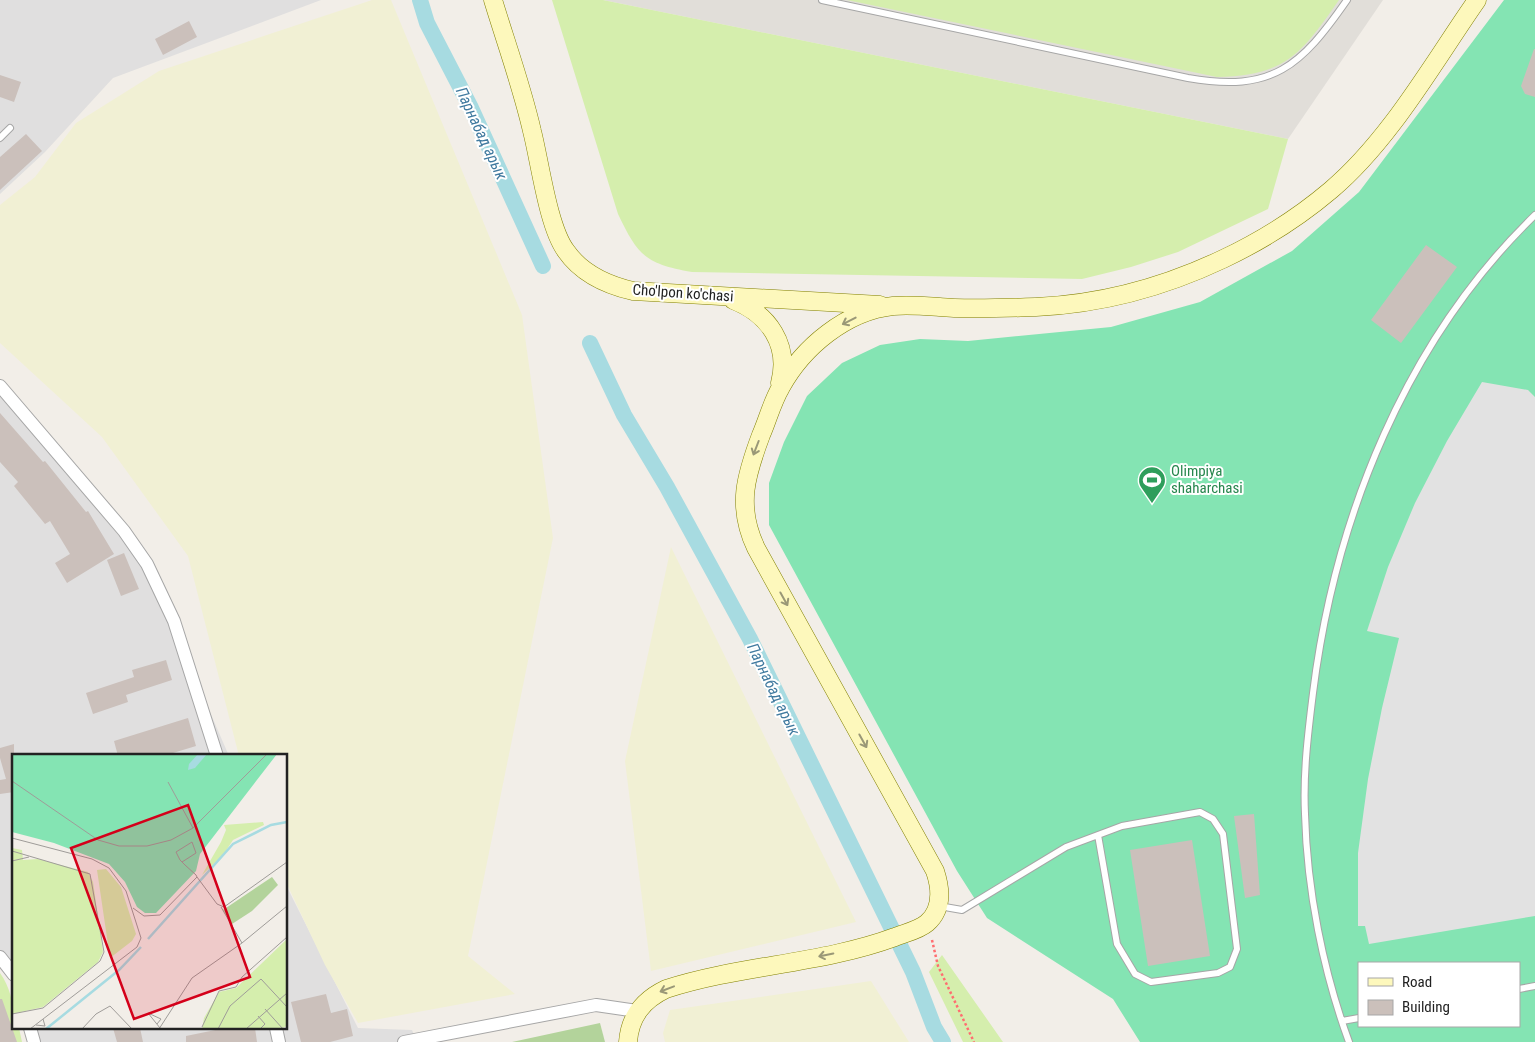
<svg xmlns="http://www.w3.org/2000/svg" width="1535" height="1042" viewBox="0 0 1535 1042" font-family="'Roboto Condensed',sans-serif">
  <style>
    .residential { fill: #e0dfdf }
    .airport { fill: #e1ded9 }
    .farmland { fill: #f1f0d4 }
    .grass { fill: #d5eead }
    .forest { fill: #b3d39b }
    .pitch { fill: #84e4b3; fill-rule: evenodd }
    .parking { fill: #e2e2e2 }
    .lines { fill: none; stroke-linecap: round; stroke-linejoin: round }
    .canal { stroke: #a7dbe1; stroke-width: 16 }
    .building { fill: #cbc0bb }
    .lane-casing { stroke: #a6a6a6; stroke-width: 8 }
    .street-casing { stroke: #a6a6a6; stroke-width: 14 }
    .secondary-casing { stroke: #828000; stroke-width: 19 }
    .path { stroke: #ff6d70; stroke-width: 2.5; stroke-dasharray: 2.5 2.5; stroke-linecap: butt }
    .lane { stroke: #fff; stroke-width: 6 }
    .street { stroke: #fff; stroke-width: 12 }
    .secondary { stroke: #fdf8bc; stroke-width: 18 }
    .oneway { stroke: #9a9877 }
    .labels { text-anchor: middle; stroke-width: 4; stroke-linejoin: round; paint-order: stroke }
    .street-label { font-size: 15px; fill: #222; stroke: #fff }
    .leisure-label { font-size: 15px; fill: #27864d; stroke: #fff; text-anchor: start }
    .water-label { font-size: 16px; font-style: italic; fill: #407a9f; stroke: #fff }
    .inset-river { fill: none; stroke: #a7dbe1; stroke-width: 2.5 }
    .inset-road { fill: none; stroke: #9f9c99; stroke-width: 1 }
    .view { fill: #d4001a; fill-opacity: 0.15; stroke: #d4001a; stroke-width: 2.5 }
    .inset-edge { fill: none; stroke: #222; stroke-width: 2.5 }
  </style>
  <rect width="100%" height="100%" fill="#f2eee8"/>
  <!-- residential -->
  <path class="residential" d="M 0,0 L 321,0 L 113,78 L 45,152 L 0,194 Z
    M 0,395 L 149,571 L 229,756 L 14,756 L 14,969 L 0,950 Z
    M 286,885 L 358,1028 L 412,1030 L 417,1042 L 37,1042 L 33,1028 L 286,1028 Z"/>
  <!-- airport -->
  <path class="airport" d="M 603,0 L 1383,0 L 1288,139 Z"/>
  <!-- farmland -->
  <path class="farmland" d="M 372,0 L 391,0 L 522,315 L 553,538 L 468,956 L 515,994 L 358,1023 L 325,965 L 286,882 L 286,756 L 239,756 L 188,556 L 102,437 L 0,343 L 0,205 L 35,177 L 76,123 L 159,71 Z
    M 671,547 L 856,922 L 651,971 L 625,761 Z
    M 871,981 L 909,1042 L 665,1042 L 663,1033 L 670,1010 Z"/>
  <!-- grass -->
  <path class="grass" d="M 552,0 L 603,0 L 1288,139 L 1268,209 L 1178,252 L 1131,267 L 1082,279 L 692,272 C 646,264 638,256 618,214 Z
    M 847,0 L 1339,0 C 1302,53 1286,76 1217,77 Z
    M 942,955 L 1003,1042 L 963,1042 L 929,972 Z
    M 0,973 C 12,990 14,1008 14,1028 L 19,1028 L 22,1042 L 0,1042 Z"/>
  <!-- forest -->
  <path class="forest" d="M 600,1023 L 605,1042 L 512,1042 Z"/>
  <!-- pitch -->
  <path class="pitch" d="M 1504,0 L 1535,0 L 1535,1042 L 1140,1042 L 1113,999 L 987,918 L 957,871 L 769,525 L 769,483 L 784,442 L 807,396 L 842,363 L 880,345 L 920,339 L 968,341 L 1111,327 L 1200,302 L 1292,251 L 1359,192 ZM 1359,963 L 1519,963 L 1519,1026 L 1359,1026 Z"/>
  <!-- parking -->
  <path class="parking" d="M 1482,382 L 1528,390 L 1535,397 L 1535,916 L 1369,944 L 1365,926 L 1358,926 L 1358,853 L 1368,779 L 1382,708 L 1399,638 L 1367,631 L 1388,567 L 1415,503 L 1447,441 Z"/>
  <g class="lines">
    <!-- canal -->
    <path class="canal" d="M 420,0 L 427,23 L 471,108 L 543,266
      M 590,343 L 624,415 L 667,487 L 750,639 L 913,972 L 934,1027 L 943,1042"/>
  </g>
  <!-- building -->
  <path class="building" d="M 189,21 L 197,37 L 163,55 L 155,39 Z
    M 1534,49 L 1535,49 L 1535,97 L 1525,94 L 1521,86 Z
    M 0,75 L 21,82 L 14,102 L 0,97 Z
    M 26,134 L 42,151 L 0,190 L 0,157 Z
    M 1426,245 L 1457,267 L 1401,343 L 1371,320 Z
    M 0,413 L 43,462 L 45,461 L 86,512 L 88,511 L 114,554 L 67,583 L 55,563 L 70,554 L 50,521 L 45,524 L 14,486 L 18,482 L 0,462 Z
    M 124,553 L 139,589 L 121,596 L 107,560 Z
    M 166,660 L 172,680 L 126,695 L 128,702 L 93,714 L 86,693 L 134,677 L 132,670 Z
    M 188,718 L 196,746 L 163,756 L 118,756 L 114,741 Z
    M 14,744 L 14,792 L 0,794 L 0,780 L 6,779 L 0,758 L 0,748 Z
    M 1254,814 L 1260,895 L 1245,898 L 1234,816 Z
    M 1192,840 L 1210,956 L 1148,966 L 1130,850 Z
    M 326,994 L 331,1013 L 347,1009 L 353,1036 L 330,1042 L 301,1042 L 291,1002 Z
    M 0,999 L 2,999 L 17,1042 L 0,1042 Z
    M 113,1028 L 140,1028 L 143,1042 L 117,1042 Z
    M 225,1028 L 255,1028 L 257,1042 L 186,1042 L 186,1036 Z"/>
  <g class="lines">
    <!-- lane casing -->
    <g class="lane-casing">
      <path id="lane" d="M 822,0 L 1188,78 C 1273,93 1301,66 1347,0
        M 0,138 L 10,128
        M 939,906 L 962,910 L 1066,847 L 1122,826 L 1200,812 L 1213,819 L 1223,834 L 1237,949 L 1230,967 L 1218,973 L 1151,982 L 1135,974 L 1117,944 L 1098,835
        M 1519,989 L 1535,986
        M 1342,1021 L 1359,1018
        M 1349,1042 C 1323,971 1307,890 1305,814 C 1303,774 1308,733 1313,693 C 1335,517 1406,340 1535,215"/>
    </g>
    <!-- street casing -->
    <g class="street-casing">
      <path id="street" d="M 0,386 L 124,531 L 147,564 L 174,621 L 217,756
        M 0,957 L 14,975
        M 30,1028 L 34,1042
        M 276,1028 L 279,1042
        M 404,1042 L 596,1005 L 637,1011"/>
    </g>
    <!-- secondary casing -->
    <g class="secondary-casing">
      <path id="secondary" d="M 493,0 C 506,43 522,87 532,131 C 540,162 548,227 566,251 C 582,274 607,285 633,291 L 880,305
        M 733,300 C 769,314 790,345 780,383
        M 628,1042 C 630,1016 643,1000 666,989 C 740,965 822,964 895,937 C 905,933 919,930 927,923 C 943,909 941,889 935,871 L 756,548 C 736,506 746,475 761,435 C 768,419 772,402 781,387 C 803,347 846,311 893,306 C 912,304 934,307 954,308 C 981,309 1009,308 1036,307 C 1102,304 1164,287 1223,259 C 1261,241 1298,218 1331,190 C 1390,140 1433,63 1477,0"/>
    </g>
    <!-- path -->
    <path class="path" d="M 932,940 L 938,966 L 974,1042"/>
    <!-- lane -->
    <use href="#lane" class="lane"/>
    <!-- street -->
    <use href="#street" class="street"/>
    <!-- secondary -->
    <use href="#secondary" class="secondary"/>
  </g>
  <!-- one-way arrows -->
  <defs><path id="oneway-shaft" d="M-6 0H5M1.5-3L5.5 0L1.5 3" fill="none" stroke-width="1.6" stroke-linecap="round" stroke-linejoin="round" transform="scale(1.25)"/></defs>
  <g class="oneway">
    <use href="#oneway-shaft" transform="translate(849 321) rotate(153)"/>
    <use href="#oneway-shaft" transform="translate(756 448) rotate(111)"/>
    <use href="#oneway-shaft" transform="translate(784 599) rotate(61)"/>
    <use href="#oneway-shaft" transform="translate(863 741) rotate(61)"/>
    <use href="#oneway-shaft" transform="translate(826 955) rotate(168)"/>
    <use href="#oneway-shaft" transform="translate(667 989) rotate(159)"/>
  </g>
  <!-- icons -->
  <defs>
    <g id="stadium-pin" transform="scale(1.4375)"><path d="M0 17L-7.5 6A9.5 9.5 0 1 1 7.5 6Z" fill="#2e9e5b" stroke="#fff"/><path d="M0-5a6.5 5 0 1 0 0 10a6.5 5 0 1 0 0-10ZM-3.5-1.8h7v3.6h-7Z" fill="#fff"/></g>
  </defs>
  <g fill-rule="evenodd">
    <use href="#stadium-pin" x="1152" y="480"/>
  </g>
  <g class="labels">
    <!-- street labels -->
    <g class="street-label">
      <text transform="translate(683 293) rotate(4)" y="5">Cho'lpon ko'chasi</text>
    </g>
    <!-- leisure labels -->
    <g class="leisure-label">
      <text x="1171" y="476">Olimpiya<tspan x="1171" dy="17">shaharchasi</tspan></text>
    </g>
    <!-- water labels -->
    <g class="water-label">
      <text transform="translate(482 133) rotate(65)" y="6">Парнабад арык</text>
      <text transform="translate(774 689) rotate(64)" y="6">Парнабад арык</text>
    </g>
  </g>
  <!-- overview -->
  <g transform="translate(12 754)">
    <rect width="275" height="275" fill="#f2eee8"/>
    <path d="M 251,68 L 252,71 L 221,86 L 211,101 L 190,121 L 209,88 L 214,76 L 212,71 ZM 0,94 L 10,96 L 11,106 L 26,105 L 76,118 L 81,128 L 91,198 L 86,208 L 31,253 L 0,260 ZM 94,115 L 109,133 L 124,180 L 120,187 L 98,204 L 85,116 ZM 275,185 L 275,272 L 268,275 L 190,275 L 192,264 L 207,238 L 224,234 Z" fill="#d5eead"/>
    <path d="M 260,123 L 266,131 L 240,157 L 220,170 L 211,156 Z" fill="#b3d39b"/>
    <path d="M 0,0 L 265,0 L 188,100 L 184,117 L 144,159 L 133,159 L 125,153 L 113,128 L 97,110 L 42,89 L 0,78 Z" fill="#84e4b3"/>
    <path d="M 186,0 L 195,0 L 183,14 L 176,16 L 177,10 Z" fill="#a7dbe1"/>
    <path class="inset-river" d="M 136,185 L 221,90 L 259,71 L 275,68M 34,275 L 107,216 L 129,193"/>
    <path class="inset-road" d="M 0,27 L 86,86 L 107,92 L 135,92 L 159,86 L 181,74 L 255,0M 156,28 L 181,74M 0,84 L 80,105 L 97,114 L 114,137 L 129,184 L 125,193 L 18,275M 0,97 L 78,120 L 92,198 L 88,207 L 31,254 L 0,260M 0,107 L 17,103M 170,108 L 184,99 L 180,88 L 164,98 L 168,106 L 173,111 L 184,121 L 185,123M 209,153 L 230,189 L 275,152M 121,154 L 132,162 L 148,161 L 185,123 L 205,150 L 212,153 L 275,108M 253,255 L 271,275M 136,259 L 149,265 L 145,270M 136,259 L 148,274M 246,262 L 253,270 L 248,275M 24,271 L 33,272 L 31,265M 190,273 L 207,237 L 224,233 L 230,223 L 275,183M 70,275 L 84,260 L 98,252 L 120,275M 147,275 L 180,224 L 230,189M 206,275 L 218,252 L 249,225 L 275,253M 234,275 L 275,239"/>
    <path class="view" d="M 176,51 L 238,223 L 122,265 L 59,94 Z"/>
    <rect width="275" height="275" class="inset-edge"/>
  </g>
  <!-- legend -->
  <rect x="1358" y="962" width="162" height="65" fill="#ffffff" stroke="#a7a7a7"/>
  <rect x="1368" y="978" width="25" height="8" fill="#fdf8bc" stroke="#a7a7a7"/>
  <text x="1402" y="987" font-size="15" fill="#222222">Road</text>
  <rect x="1368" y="1000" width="25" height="15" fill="#cbc0bb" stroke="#a7a7a7"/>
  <text x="1402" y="1012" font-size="15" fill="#222222">Building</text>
</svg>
